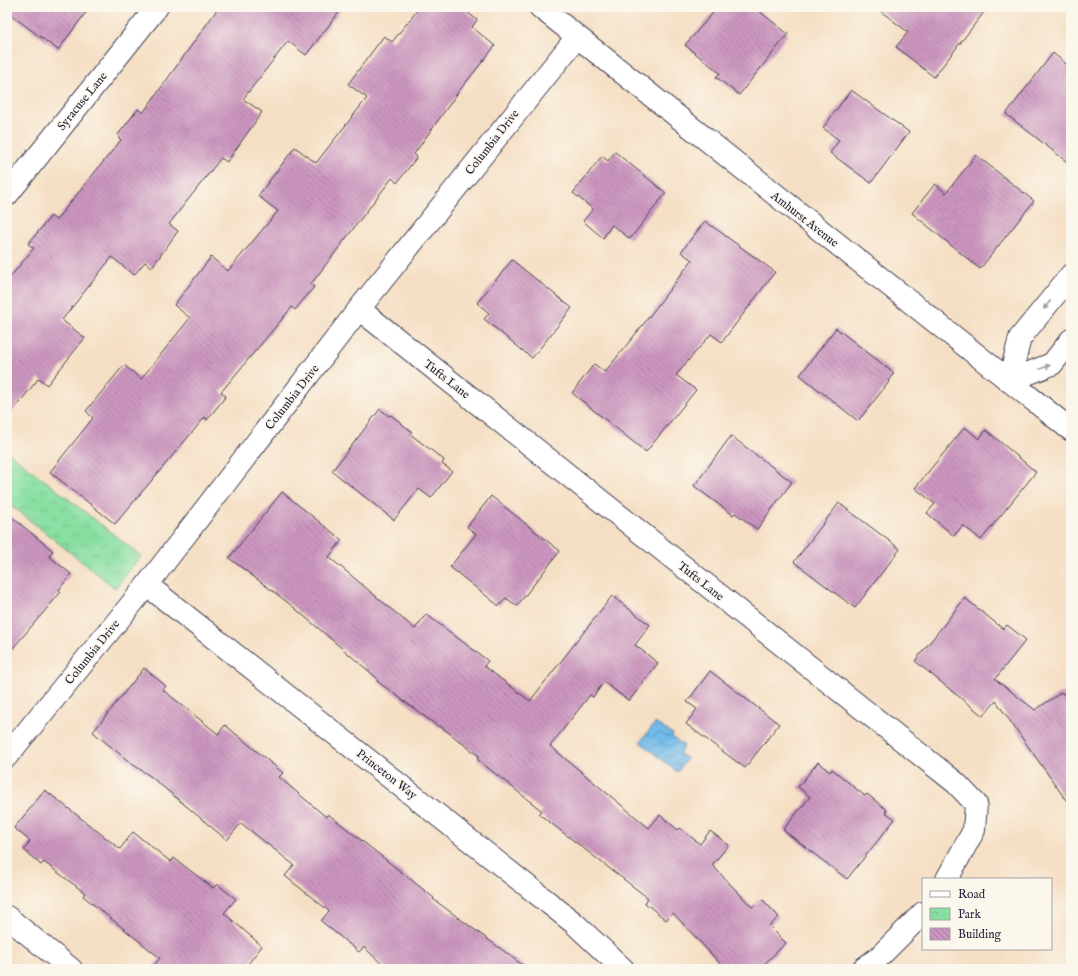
<svg xmlns="http://www.w3.org/2000/svg" width="1078" height="976" viewBox="0 0 1078 976" font-family="'IM FELL English',serif">
  <style>
    .park { fill: url(#park-crowns); stroke: #55806e }
    .water { fill: url(#water-waves); stroke: #4a6e92 }
    .building { fill: url(#building-back-hatch) }
    .lines { fill: none; stroke-linecap: round; stroke-linejoin: round }
    .minor-casing { stroke: #423e50; stroke-width: 24 }
    .minor { stroke: #fff; stroke-width: 22 }
    .oneway { fill: #9c9ca7 }
    .labels { text-anchor: middle; stroke-width: 3.5; stroke-linejoin: round; paint-order: stroke }
    .street-label { font-size: 12px; fill: #22223b; stroke: #fbf7ec }
  </style>
  <defs>
    <pattern id="park-crowns" width="20" height="18" patternUnits="userSpaceOnUse"><rect width="20" height="18" fill="#88dfa2"/><path d="M2 6a3 3 0 1 1 6 0M12 15a3 3 0 1 1 6 0" fill="none" stroke="#75bf8c"/></pattern>
    <pattern id="water-waves" width="16" height="10" patternUnits="userSpaceOnUse"><rect width="16" height="10" fill="#71baea"/><path d="M0 5q4-4 8 0t8 0" fill="none" stroke="#5c97bf"/></pattern>
    <pattern id="building-back-hatch" width="6" height="6" patternUnits="userSpaceOnUse"><rect width="6" height="6" fill="#cc95bf"/><path d="M-1 5l2 2M0 0l6 6M5-1l2 2" fill="none" stroke="#a5799c"/></pattern>
  </defs>
  <rect width="100%" height="100%" fill="#fbf7ec"/>
  <filter id="ink" filterUnits="userSpaceOnUse"><feTurbulence type="fractalNoise" baseFrequency=".025" numOctaves="2"/><feDisplacementMap in="SourceGraphic" scale="8" xChannelSelector="R" yChannelSelector="G"/><feConvolveMatrix kernelMatrix="1 2 1 2 8 2 1 2 1" color-interpolation-filters="sRGB"/></filter>
  <filter id="wash" filterUnits="userSpaceOnUse"><feTurbulence type="fractalNoise" baseFrequency=".012" numOctaves="4" result="noise"/><feDisplacementMap in="SourceGraphic" scale="16" xChannelSelector="R" yChannelSelector="G"/><feGaussianBlur stdDeviation="0.9" result="paint"/><feColorMatrix in="noise" values="0 0 0 0 0 0 0 0 0 0 0 0 0 0 0 0 0 1.4 0 .05"/><feComposite in="paint" operator="in"/></filter>
  <g filter="url(#wash)">
    <rect width="100%" height="100%" fill="#f5dfc4"/>
    <!-- park -->
    <path class="park" d="M 7,451 L 141,556 L 115,588 L 7,502 Z"/>
    <!-- water -->
    <path class="water" d="M 655,723 L 673,734 L 672,737 L 684,746 L 679,754 L 687,759 L 677,772 L 640,742 Z"/>
    <g id="blocks">
      <!-- building -->
      <path class="building" d="M 7,7 L 90,7 L 58,50 L 7,12 Z
        M 219,7 L 343,7 L 306,55 L 288,41 L 243,99 L 262,112 L 227,162 L 221,158 L 169,224 L 178,231 L 152,267 L 145,262 L 134,275 L 112,257 L 62,320 L 85,338 L 47,385 L 39,378 L 7,418 L 7,281 L 34,248 L 28,244 L 51,216 L 56,220 L 121,140 L 117,136 L 138,109 L 143,113 Z
        M 420,7 L 461,7 L 477,20 L 472,27 L 495,46 L 459,91 L 414,154 L 417,157 L 397,183 L 392,178 L 311,284 L 314,287 L 295,310 L 292,307 L 221,392 L 226,396 L 207,420 L 205,417 L 115,524 L 50,472 L 93,418 L 86,411 L 124,365 L 141,379 L 190,318 L 174,305 L 211,257 L 228,271 L 278,211 L 258,196 L 295,147 L 316,163 L 367,98 L 348,84 L 384,36 L 392,42 Z
        M 718,7 L 754,7 L 788,34 L 739,95 L 716,77 L 720,73 L 685,45 Z
        M 875,7 L 988,7 L 934,77 L 896,47 L 908,32 Z
        M 1053,53 L 1071,68 L 1071,165 L 1006,114 Z
        M 851,90 L 909,132 L 871,183 L 830,153 L 839,140 L 823,128 Z
        M 615,152 L 666,193 L 630,239 L 612,225 L 603,238 L 583,221 L 593,209 L 573,193 L 602,156 L 608,161 Z
        M 976,155 L 1034,201 L 980,269 L 912,213 L 935,184 L 946,193 Z
        M 705,221 L 775,272 L 722,342 L 711,334 L 676,375 L 696,390 L 646,452 L 572,393 L 594,364 L 605,372 L 642,326 L 692,260 L 681,252 Z
        M 512,260 L 572,308 L 532,358 L 484,319 L 489,313 L 477,303 Z
        M 836,328 L 894,373 L 888,381 L 889,382 L 858,421 L 800,375 Z
        M 380,409 L 389,416 L 391,415 L 412,432 L 410,434 L 444,460 L 442,464 L 452,471 L 431,498 L 419,489 L 394,520 L 332,471 Z
        M 965,427 L 979,439 L 986,430 L 1036,472 L 981,540 L 963,525 L 954,536 L 927,513 L 935,504 L 915,488 Z
        M 731,436 L 792,482 L 757,529 L 735,513 L 733,515 L 694,486 Z
        M 282,492 L 342,540 L 329,557 L 415,629 L 426,614 L 488,661 L 484,666 L 530,701 L 612,596 L 650,625 L 635,645 L 658,663 L 629,701 L 604,682 L 593,697 L 590,695 L 550,746 L 649,828 L 660,815 L 678,830 L 680,828 L 700,844 L 710,831 L 729,845 L 712,865 L 752,907 L 762,899 L 779,917 L 769,926 L 786,943 L 759,969 L 725,969 L 673,913 L 666,920 L 645,903 L 648,898 L 539,814 L 542,811 L 477,759 L 479,756 L 440,726 L 439,727 L 377,681 L 378,679 L 291,605 L 229,558 Z
        M 491,496 L 560,551 L 517,606 L 506,598 L 499,606 L 450,567 L 476,534 L 467,527 Z
        M 839,503 L 900,549 L 855,608 L 794,562 Z
        M 7,513 L 53,551 L 49,556 L 71,574 L 59,590 L 61,592 L 7,655 Z
        M 965,598 L 1003,629 L 1007,625 L 1026,640 L 995,679 L 1035,710 L 1062,692 L 1071,705 L 1071,807 L 996,701 L 983,716 L 915,661 Z
        M 144,668 L 166,686 L 163,690 L 218,734 L 225,725 L 283,773 L 279,777 L 326,817 L 328,814 L 434,898 L 433,899 L 528,969 L 387,969 L 364,947 L 359,952 L 321,921 L 329,911 L 285,876 L 294,865 L 241,823 L 227,840 L 150,776 L 132,764 L 93,732 Z
        M 710,671 L 779,724 L 745,768 L 686,724 L 697,709 L 687,702 Z
        M 818,762 L 830,772 L 832,769 L 865,796 L 867,794 L 887,810 L 885,812 L 895,819 L 847,879 L 783,830 L 810,797 L 798,787 Z
        M 45,790 L 120,849 L 133,832 L 171,862 L 174,858 L 213,888 L 217,884 L 236,899 L 224,913 L 262,946 L 244,969 L 151,969 L 160,958 L 93,904 L 83,896 L 85,893 L 44,862 L 41,865 L 24,850 L 30,841 L 14,828 Z"/>
    </g>
  </g>
  <g filter="url(#ink)">
    <use href="#blocks" fill-opacity="0" stroke="#423e50" stroke-width="1"/>
    <g class="lines">
      <!-- minor casing -->
      <g class="minor-casing">
        <path id="minor" d="M 540,7 L 1071,430
          M 7,195 L 157,7
          M 359,309 L 956,783 L 976,804 L 974,830 L 947,879
          M 1009,381 L 1020,338 L 1071,275
          M 1009,381 L 1052,364 L 1071,340
          M 147,585 L 574,923 L 623,969
          M 7,756 L 147,585 L 359,309 L 577,37
          M 7,917 L 71,969
          M 863,969 L 878,958 L 923,913"/>
      </g>
      <!-- minor -->
      <use href="#minor" class="minor"/>
    </g>
    <!-- one-way arrows -->
    <defs><path id="oneway-solid" d="M-6-.8H1V-3.2L6.5 0L1 3.2V.8H-6Z"/></defs>
    <g class="oneway">
      <use href="#oneway-solid" transform="translate(1047 305) rotate(129)"/>
      <use href="#oneway-solid" transform="translate(1045 367) rotate(-21)"/>
    </g>
  </g>
  <g class="labels">
    <!-- street labels -->
    <g class="street-label">
      <text transform="translate(82 101) rotate(-51)" y="4">Syracuse Lane</text>
      <text transform="translate(492 142) rotate(-52)" y="4">Columbia Drive</text>
      <text transform="translate(805 219) rotate(38)" y="4">Amhurst Avenue</text>
      <text transform="translate(447 379) rotate(38)" y="4">Tufts Lane</text>
      <text transform="translate(292 397) rotate(-52)" y="4">Columbia Drive</text>
      <text transform="translate(701 581) rotate(38)" y="4">Tufts Lane</text>
      <text transform="translate(92 652) rotate(-51)" y="4">Columbia Drive</text>
      <text transform="translate(387 774) rotate(38)" y="4">Princeton Way</text>
    </g>
  </g>
  <!-- margin -->
  <rect width="1078" height="976" fill="none" stroke="#fbf7ec" stroke-width="24"/>
  <!-- legend -->
  <rect x="922" y="878" width="130" height="72" fill="#fbf7ec" stroke="#a4a2a5"/>
  <rect x="930" y="891" width="20" height="6" fill="#ffffff" stroke="#a4a2a5"/>
  <text x="958" y="898" font-size="12" fill="#22223b">Road</text>
  <rect x="930" y="908" width="20" height="12" fill="url(#park-crowns)" stroke="#a4a2a5"/>
  <text x="958" y="918" font-size="12" fill="#22223b">Park</text>
  <rect x="930" y="928" width="20" height="12" fill="url(#building-back-hatch)" stroke="#a4a2a5"/>
  <text x="958" y="938" font-size="12" fill="#22223b">Building</text>
</svg>
